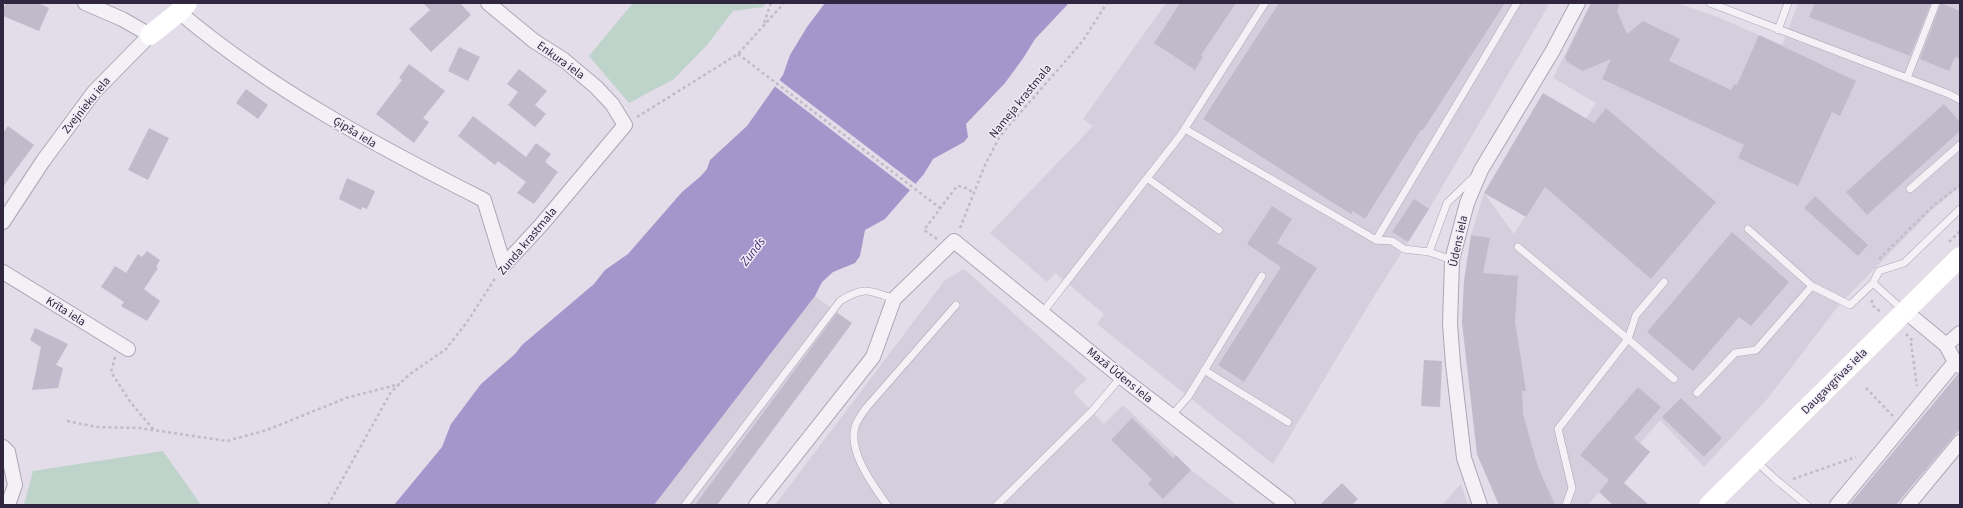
<svg xmlns="http://www.w3.org/2000/svg" width="1963" height="508" viewBox="0 0 1963 508" font-family="'Source Sans 3',sans-serif">
  <style>
    .built { fill: #d5cfdd }
    .green { fill: #bed3c9 }
    .water { fill: #a695cb }
    .pier { fill: #e2dde8 }
    .building { fill: #c1bacb }
    .lines { fill: none; stroke-linecap: round; stroke-linejoin: round }
    .lane-casing { stroke: #ada6b6; stroke-width: 8 }
    .street-casing { stroke: #ada6b6; stroke-width: 16 }
    .path { stroke: #c1bbc7; stroke-width: 2.5; stroke-dasharray: 3 3; stroke-linecap: butt }
    .lane { stroke: #f3f0f6; stroke-width: 7 }
    .street { stroke: #f3f0f6; stroke-width: 14 }
    .secondary { stroke: #fff; stroke-width: 20 }
    .labels { text-anchor: middle; stroke-width: 3; stroke-linejoin: round; paint-order: stroke }
    .street-label { font-size: 12px; fill: #312640; stroke: #f0edf6 }
    .water-label { font-size: 13px; font-style: italic; fill: #462d77; stroke: #f0edf6 }
  </style>
  <rect width="100%" height="100%" fill="#e2dde8"/>
  <!-- built -->
  <path class="built" d="M 1166,3 L 1550,3 L 1429,209 L 1376,293 L 1273,464 L 1097,324 L 1104,314 L 1055,273 L 1047,282 L 990,233 L 1093,126 L 1083,119 Z
    M 1591,3 L 1677,3 L 1718,17 L 1782,45 L 1798,3 L 1960,3 L 1960,187 L 1934,208 L 1839,305 L 1768,398 L 1704,467 L 1660,420 L 1588,505 L 1499,505 L 1477,454 L 1462,322 L 1464,281 L 1471,235 L 1484,193 L 1514,234 L 1596,103 L 1553,78 Z
    M 964,269 L 1087,379 L 1073,392 L 1104,424 L 1123,405 L 1191,470 L 1237,505 L 775,505 L 945,280 Z
    M 815,296 L 852,323 L 717,505 L 654,505 Z
    M 1461,484 L 1468,505 L 1442,505 Z"/>
  <!-- green -->
  <path class="green" d="M 633,3 L 766,3 L 763,7 L 733,11 L 707,45 L 674,79 L 629,103 L 589,56 Z
    M 163,451 L 201,505 L 24,505 L 33,471 Z"/>
  <!-- water -->
  <path class="water" d="M 825,3 L 1069,3 L 1035,39 L 1024,57 L 1005,83 L 966,124 L 968,137 L 964,142 L 933,159 L 924,174 L 885,219 L 865,230 L 860,256 L 855,263 L 833,272 L 822,282 L 815,296 L 654,505 L 394,505 L 442,447 L 451,424 L 481,384 L 515,354 L 522,345 L 594,284 L 605,270 L 628,254 L 682,192 L 701,176 L 707,169 L 710,160 L 747,126 L 783,75 L 790,55 L 807,27 Z"/>
  <!-- pier -->
  <path class="pier" d="M 778,79 L 917,185 L 911,191 L 773,85 Z"/>
  <!-- building -->
  <path class="building" d="M 6,3 L 38,3 L 49,8 L 39,31 L 3,16 L 3,10 Z
    M 423,3 L 460,3 L 471,15 L 431,52 L 409,29 L 430,10 Z
    M 1180,3 L 1236,3 L 1201,55 L 1203,57 L 1195,70 L 1154,43 Z
    M 1279,3 L 1505,3 L 1423,130 L 1421,130 L 1365,219 L 1353,211 L 1351,214 L 1327,199 L 1203,119 Z
    M 1591,3 L 1620,3 L 1617,11 L 1627,34 L 1643,21 L 1680,39 L 1669,61 L 1731,90 L 1734,84 L 1737,85 L 1759,35 L 1856,81 L 1840,116 L 1832,112 L 1798,186 L 1738,158 L 1744,145 L 1602,79 L 1611,59 L 1583,71 L 1567,62 L 1565,57 Z
    M 1815,3 L 1931,3 L 1910,56 L 1809,17 Z
    M 1941,3 L 1960,11 L 1960,59 L 1955,57 L 1949,71 L 1920,59 Z
    M 459,47 L 480,57 L 468,81 L 448,71 Z
    M 409,64 L 445,91 L 423,118 L 429,122 L 414,143 L 376,114 L 402,80 L 399,78 Z
    M 519,69 L 547,91 L 535,105 L 546,114 L 535,127 L 508,105 L 518,92 L 507,84 Z
    M 246,89 L 268,105 L 258,119 L 236,103 Z
    M 1543,93 L 1594,123 L 1606,108 L 1716,202 L 1651,279 L 1545,187 L 1526,217 L 1484,193 Z
    M 1944,104 L 1960,122 L 1960,131 L 1867,215 L 1846,192 Z
    M 473,116 L 526,157 L 536,143 L 551,154 L 545,162 L 558,172 L 534,204 L 517,193 L 526,182 L 498,161 L 495,165 L 458,136 Z
    M 8,126 L 34,145 L 3,187 L 3,133 Z
    M 149,128 L 169,138 L 148,180 L 128,170 Z
    M 347,178 L 375,191 L 367,209 L 362,207 L 361,210 L 339,199 Z
    M 1815,196 L 1868,245 L 1858,256 L 1804,208 Z
    M 1414,199 L 1429,209 L 1408,242 L 1392,232 Z
    M 1272,206 L 1292,219 L 1277,243 L 1317,268 L 1244,382 L 1218,365 L 1281,267 L 1247,244 Z
    M 1732,232 L 1789,282 L 1751,326 L 1739,317 L 1693,371 L 1647,332 Z
    M 1471,235 L 1490,238 L 1483,273 L 1518,276 L 1515,321 L 1526,391 L 1522,391 L 1523,414 L 1538,467 L 1555,505 L 1499,505 L 1477,454 L 1462,322 L 1464,281 Z
    M 147,251 L 160,260 L 156,267 L 158,268 L 144,289 L 160,301 L 147,321 L 121,306 L 124,302 L 101,287 L 115,266 L 126,273 L 138,254 L 142,257 Z
    M 837,313 L 852,323 L 830,353 L 717,505 L 695,505 Z
    M 35,328 L 68,344 L 56,365 L 63,368 L 58,388 L 32,390 L 41,347 L 30,340 Z
    M 1424,360 L 1442,361 L 1440,407 L 1421,406 Z
    M 1958,374 L 1960,374 L 1960,429 L 1896,505 L 1849,505 Z
    M 1638,387 L 1661,407 L 1634,438 L 1650,452 L 1624,483 L 1649,505 L 1613,505 L 1599,492 L 1609,480 L 1580,455 Z
    M 1681,398 L 1722,438 L 1704,457 L 1662,417 Z
    M 1132,418 L 1173,458 L 1176,455 L 1191,470 L 1163,499 L 1148,484 L 1152,479 L 1111,440 Z
    M 1342,483 L 1358,499 L 1352,505 L 1320,505 Z"/>
  <g class="lines">
    <!-- lane casing -->
    <g class="lane-casing">
      <path id="lane" d="M 1710,3 L 1949,94 L 1960,100
        M 1778,30 L 1788,3
        M 1907,78 L 1936,3
        M 1185,129 L 1376,240 L 1392,241 L 1404,249 L 1429,252
        M 1147,178 L 1180,136 L 1265,3
        M 1910,189 L 1960,145
        M 1748,229 L 1812,286 L 1850,305 L 1873,283 L 1879,271 L 1904,263 L 1960,209
        M 1376,240 L 1517,3
        M 1518,247 L 1628,339 L 1636,315 L 1664,282
        M 1452,260 L 1429,252 L 1447,203 L 1475,176
        M 1873,283 L 1904,311
        M 1043,312 L 1147,178 L 1219,230
        M 1204,370 L 1288,422
        M 1697,393 L 1735,353 L 1756,350 L 1812,286
        M 1172,415 L 1188,397 L 1262,276
        M 1756,461 L 1774,478 L 1807,505
        M 685,505 L 840,301 C 864,286 869,290 894,299
        M 887,505 C 873,485 848,452 855,427 C 857,420 862,414 866,408 L 956,305
        M 997,505 L 1092,411 L 1121,377
        M 1566,505 L 1572,488 L 1558,429 L 1628,339 L 1674,379"/>
    </g>
    <!-- street casing -->
    <g class="street-casing">
      <path id="street" d="M 179,12 C 270,89 377,146 484,200 L 504,265 L 542,224 L 625,125 L 612,104 L 596,87 L 564,60 L 534,41 L 488,3
        M 3,222 L 43,161 L 94,92 L 150,35 L 122,19 L 85,3
        M 3,272 L 128,349
        M 1905,311 L 1946,345 L 1955,362 L 1960,366
        M 1946,345 L 1960,333
        M 3,447 L 8,452 L 15,485 L 8,505
        M 756,505 L 873,357 L 894,299 L 954,241 L 1121,377 L 1288,505
        M 1480,505 L 1464,458 L 1453,364 L 1450,324 L 1452,260 L 1467,203 L 1481,170 L 1552,52 L 1578,3
        M 1837,505 L 1955,362
        M 1908,505 L 1960,442"/>
    </g>
    <!-- path -->
    <path class="path" d="M 764,23 L 771,3
      M 738,54 L 940,208
      M 637,117 L 738,54 L 784,3
      M 960,228 L 985,165 L 1000,136 L 1082,42 L 1107,3
      M 937,239 L 924,230 L 957,186 L 964,187 L 974,193
      M 1949,242 L 1960,231
      M 1879,259 L 1933,206 L 1960,185
      M 1872,300 L 1872,305 L 1881,312
      M 1906,334 L 1913,341
      M 1911,343 L 1917,386
      M 115,357 L 111,372 L 131,403 L 154,430
      M 1866,388 L 1893,416
      M 67,421 L 97,427 L 139,428 L 227,441 L 267,430 L 346,398 L 400,384
      M 1793,479 L 1856,457
      M 328,505 L 391,392 L 410,374 L 446,349 L 467,322 L 496,277"/>
    <!-- lane -->
    <use href="#lane" class="lane"/>
    <!-- street -->
    <use href="#street" class="street"/>
    <!-- secondary -->
    <path class="secondary" d="M 150,35 L 179,12 L 187,3
      M 1709,505 L 1960,257"/>
  </g>
  <g class="labels">
    <!-- street labels -->
    <g class="street-label">
      <text transform="translate(561 60) rotate(36)" y="4">Enkura iela</text>
      <text transform="translate(1020 101) rotate(-51)" y="4">Nameja krastmala</text>
      <text transform="translate(86 105) rotate(-51)" y="4">Zvejnieku iela</text>
      <text transform="translate(355 132) rotate(31)" y="4">Ģipša iela</text>
      <text transform="translate(527 241) rotate(-50)" y="4">Zunda krastmala</text>
      <text transform="translate(1458 241) rotate(-78)" y="4">Ūdens iela</text>
      <text transform="translate(66 311) rotate(32)" y="4">Krīta iela</text>
      <text transform="translate(1120 375) rotate(39)" y="4">Mazā Ūdens iela</text>
      <text transform="translate(1834 381) rotate(-45)" y="4">Daugavgrīvas iela</text>
    </g>
    <!-- water labels -->
    <g class="water-label">
      <text transform="translate(752 251) rotate(-52)" y="5">Zunds</text>
    </g>
  </g>
  <!-- border -->
  <rect width="1963" height="508" fill="none" stroke="#312640" stroke-width="8"/>
</svg>
